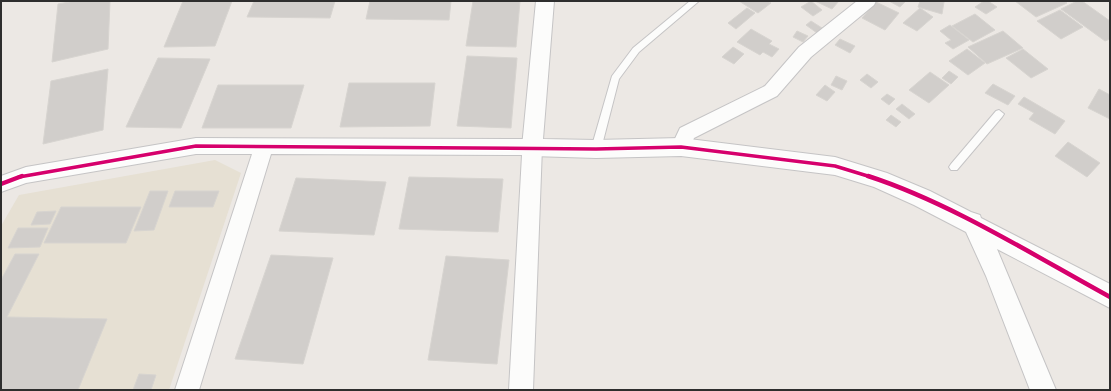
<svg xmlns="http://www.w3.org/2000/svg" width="1111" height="391" viewBox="0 0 1111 391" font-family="'Exo 2',sans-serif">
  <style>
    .education { fill: #e6e0d3 }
    .building { fill: #d1cecb; stroke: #d7d4d0 }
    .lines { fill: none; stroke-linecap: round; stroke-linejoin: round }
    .lane-casing { stroke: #c5c4c5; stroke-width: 2 }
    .street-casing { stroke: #c5c4c5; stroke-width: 2 }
    .secondary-casing { stroke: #c5c4c5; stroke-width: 2 }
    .lane { fill: #fcfcfb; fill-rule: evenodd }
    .street { fill: #fcfcfb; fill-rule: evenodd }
    .secondary { fill: #fcfcfb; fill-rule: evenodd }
    .cycleway-far1-casing { stroke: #fff; stroke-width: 5.5 }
    .cycleway-casing { stroke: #fff; stroke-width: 7 }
    .cycleway-far1 { stroke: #d6006c; stroke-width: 3.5 }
    .cycleway { stroke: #d6006c; stroke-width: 4.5 }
  </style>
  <rect width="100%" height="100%" fill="#ece8e4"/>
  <!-- education -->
  <path class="education" d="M 215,160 L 241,173 L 169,390 L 1,390 L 1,226 L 19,195 Z"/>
  <!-- building -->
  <path class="building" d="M 75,1 L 110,1 L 108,49 L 52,62 L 58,4 Z
    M 183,1 L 232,1 L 215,46 L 164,47 Z
    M 254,1 L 335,1 L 330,18 L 247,17 Z
    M 370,1 L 451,1 L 449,20 L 366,19 Z
    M 473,1 L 520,1 L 516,47 L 466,46 Z
    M 739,1 L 767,1 L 771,3 L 758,13 Z
    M 811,1 L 822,10 L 813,16 L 801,7 Z
    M 815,1 L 839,1 L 832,9 Z
    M 889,1 L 906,1 L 900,7 Z
    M 920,1 L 944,2 L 942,14 L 918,7 Z
    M 984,1 L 988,1 L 997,7 L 986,14 L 975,7 Z
    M 1015,1 L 1064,1 L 1067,3 L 1036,17 Z
    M 1077,1 L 1082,1 L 1110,21 L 1110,39 L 1105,41 L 1061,9 Z
    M 876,2 L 899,13 L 885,30 L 862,18 Z
    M 747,8 L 755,13 L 736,29 L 728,23 Z
    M 920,8 L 933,17 L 917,31 L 903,23 Z
    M 1060,10 L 1083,27 L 1061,39 L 1037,21 Z
    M 975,14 L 995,30 L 973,42 L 952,26 Z
    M 811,21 L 822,28 L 817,33 L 806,25 Z
    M 950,25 L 969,40 L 953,49 L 945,43 L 951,40 L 940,31 Z
    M 751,29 L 772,41 L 769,44 L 779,49 L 772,57 L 763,52 L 760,55 L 737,42 Z
    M 797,31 L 808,36 L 803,42 L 793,37 Z
    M 1003,31 L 1023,48 L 987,64 L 968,47 Z
    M 840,39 L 855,46 L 850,53 L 835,45 Z
    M 733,47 L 744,54 L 734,64 L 722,57 Z
    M 967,49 L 985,63 L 968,75 L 949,61 Z
    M 1023,49 L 1048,69 L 1031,78 L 1006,58 Z
    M 467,56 L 517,58 L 511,128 L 457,126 Z
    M 158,58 L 210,59 L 181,128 L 126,127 Z
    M 108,69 L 103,130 L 43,144 L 51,81 Z
    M 949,71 L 958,77 L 951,84 L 942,78 Z
    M 930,72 L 949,85 L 929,103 L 909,90 Z
    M 867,74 L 878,82 L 871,88 L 860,80 Z
    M 836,76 L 847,81 L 842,90 L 831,85 Z
    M 349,83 L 435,83 L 430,126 L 340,127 Z
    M 993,84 L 1015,96 L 1008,105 L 985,93 Z
    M 218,85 L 304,85 L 291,128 L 202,128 Z
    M 825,85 L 835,92 L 827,101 L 816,95 Z
    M 1099,89 L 1110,95 L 1110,119 L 1088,108 Z
    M 887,94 L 895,99 L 889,105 L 881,99 Z
    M 1024,97 L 1065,121 L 1055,134 L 1029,119 L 1034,113 L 1018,104 Z
    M 902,104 L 915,114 L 909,119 L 896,109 Z
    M 891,115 L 901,122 L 896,127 L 886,120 Z
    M 1068,142 L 1100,163 L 1087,177 L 1055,156 Z
    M 409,177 L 503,179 L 498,232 L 399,229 Z
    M 296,178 L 386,182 L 374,235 L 279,231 Z
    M 150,191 L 168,191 L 154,230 L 134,231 Z
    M 175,191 L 219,191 L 213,207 L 169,207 Z
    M 61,207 L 141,207 L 126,243 L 44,243 Z
    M 56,211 L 50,224 L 31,225 L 37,212 Z
    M 18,228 L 48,228 L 40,247 L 8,248 Z
    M 15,254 L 39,254 L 7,317 L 107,319 L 78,390 L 1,390 L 1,280 Z
    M 271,255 L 333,258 L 303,364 L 235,359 Z
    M 446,256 L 509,260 L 497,364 L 428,360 Z
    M 139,374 L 156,375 L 151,390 L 133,390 Z"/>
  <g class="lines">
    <!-- lane casing -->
    <g class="lane-casing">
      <path id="lane" d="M 690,1 L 699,1 L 639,52 L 619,79 L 601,149 L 599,152 L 593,152 L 591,149 L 612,76 L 633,48 Z
        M 999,110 L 1004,114 L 1002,117 L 957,170 L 951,170 L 949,167 L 951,164 L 996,111 Z"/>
    </g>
    <!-- street casing -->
    <g class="street-casing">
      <path id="street" d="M 857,1 L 876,1 L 874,5 L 811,57 L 777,96 L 694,138 L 688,153 L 681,155 L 674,153 L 671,147 L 680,128 L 765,86 L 799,47 Z
        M 196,138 L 532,139 L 539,141 L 542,147 L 533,390 L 509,390 L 522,155 L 271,154 L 199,390 L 175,390 L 252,154 L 196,154 L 26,183 L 1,192 L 1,176 L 26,167 Z"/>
    </g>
    <!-- secondary casing -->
    <g class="secondary-casing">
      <path id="secondary" d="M 536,1 L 554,1 L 543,139 L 596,140 L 681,138 L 835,157 L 887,173 L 930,191 L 971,212 L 980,215 L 981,218 L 1110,284 L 1110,308 L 997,249 L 1056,390 L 1030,390 L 986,276 L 966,232 L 914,205 L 874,187 L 835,175 L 681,156 L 596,158 L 532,156 L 525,153 L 522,147 Z"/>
    </g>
    <!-- lane -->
    <use href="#lane" class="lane"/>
    <!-- street -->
    <use href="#street" class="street"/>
    <!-- secondary -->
    <use href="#secondary" class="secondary"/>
    <!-- cycleway-far1 casing -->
    <g class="cycleway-far1-casing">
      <path id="cycleway-far1" d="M 19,177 L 196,146 L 596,149 L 681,147 L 835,166 L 871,177"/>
    </g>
    <!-- cycleway casing -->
    <g class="cycleway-casing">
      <path id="cycleway" d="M 868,176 C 951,203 1033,255 1110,297
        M 1,184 L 22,176"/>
    </g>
    <!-- cycleway-far1 -->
    <use href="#cycleway-far1" class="cycleway-far1"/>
    <!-- cycleway -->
    <use href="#cycleway" class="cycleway"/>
  </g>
  <!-- border -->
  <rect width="1111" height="391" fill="none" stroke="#2e2e2e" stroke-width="4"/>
</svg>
